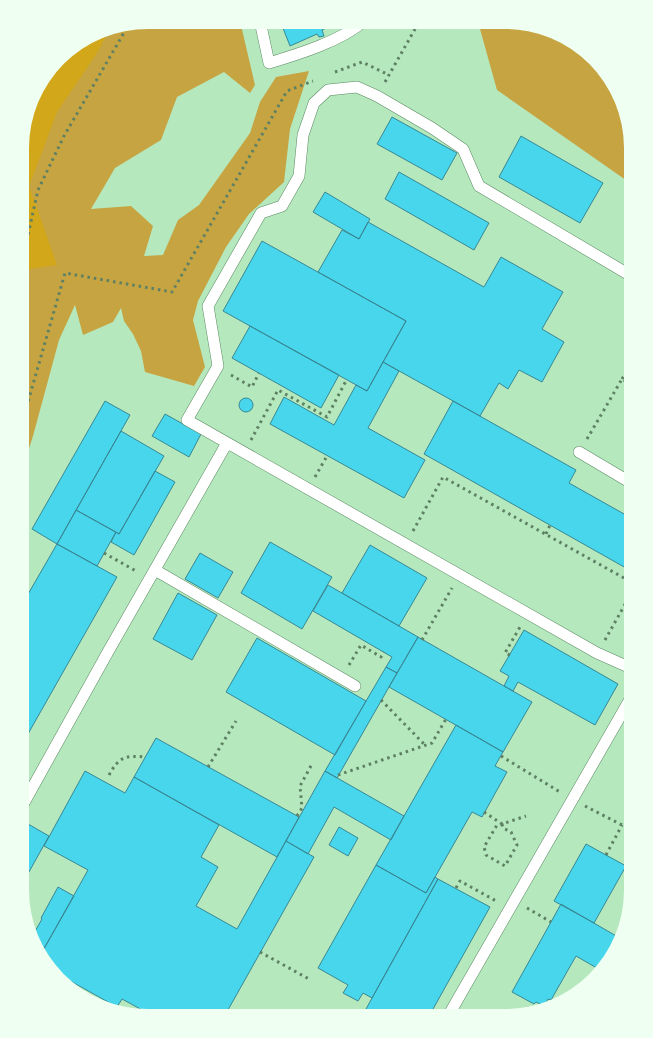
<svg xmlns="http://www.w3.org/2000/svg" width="653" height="1038" viewBox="0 0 653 1038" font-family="Cabin,sans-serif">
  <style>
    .green { fill: #d2a719 }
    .forest { fill: #c7a442 }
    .building { fill: #47d6eb; stroke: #388895 }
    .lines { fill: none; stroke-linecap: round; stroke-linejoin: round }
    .service-casing { stroke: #5a8962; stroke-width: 12 }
    .path { stroke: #5e8164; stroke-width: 3; stroke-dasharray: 2.5 4; stroke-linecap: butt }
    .service { stroke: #fff; stroke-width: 11 }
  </style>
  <rect width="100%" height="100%" fill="#b5e8bd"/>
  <!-- green -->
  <path class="green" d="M 147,20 L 21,398 L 21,131 L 33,91 L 63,52 L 99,30 Z"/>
  <!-- forest -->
  <path class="forest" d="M 148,20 L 240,21 L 255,85 L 250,93 L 224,72 L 177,97 L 161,140 L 115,168 L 91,209 L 131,206 L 153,226 L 144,256 L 163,255 L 178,220 L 199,205 L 250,133 L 260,102 L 276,77 L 309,71 L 290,129 L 284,182 L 249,214 L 226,247 L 198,301 L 193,320 L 205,367 L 194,386 L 145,372 L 141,351 L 133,334 L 124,321 L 121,308 L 113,322 L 83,335 L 75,305 L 59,340 L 33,436 L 21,473 L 21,270 L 57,265 L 29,186 L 57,112 L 97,53 L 110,28 Z
    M 482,22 L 530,22 L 583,47 L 623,99 L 633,148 L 633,185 L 497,90 L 480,29 Z"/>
  <!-- building -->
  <path class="building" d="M 274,21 L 340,21 L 322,30 L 324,36 L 319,37 L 317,34 L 290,46 L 281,23 L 275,26 Z
    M 392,117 L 457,153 L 442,180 L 377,144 Z
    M 521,136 L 603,183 L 580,223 L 499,177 Z
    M 399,172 L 489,223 L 474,250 L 385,199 Z
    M 325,192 L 370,219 L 359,239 L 313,212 Z
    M 368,222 L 484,287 L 501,257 L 563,292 L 542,329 L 564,342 L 542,382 L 519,370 L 508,389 L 499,383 L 480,416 L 383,362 L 406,321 L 318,272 L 342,230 L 359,239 Z
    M 262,241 L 406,321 L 367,391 L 223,311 Z
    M 250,326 L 339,375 L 321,408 L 232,358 Z
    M 383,362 L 399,371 L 368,428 L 425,460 L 404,498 L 270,424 L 284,397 L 334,425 L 356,385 L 367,391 Z
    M239 405a7 7 0 1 1 14 0a7 7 0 1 1-14 0Z
    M 105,401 L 130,415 L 57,544 L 32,529 Z
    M 453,401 L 576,470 L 569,483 L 633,519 L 633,572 L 424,454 Z
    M 165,414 L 201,434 L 189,457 L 152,436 Z
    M 121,431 L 164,456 L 119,534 L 76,510 Z
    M 155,471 L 175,482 L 134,555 L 111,542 L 116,532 L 119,534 Z
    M 76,510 L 116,532 L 97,566 L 57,544 Z
    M 270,542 L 332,577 L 302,629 L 241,593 Z
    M 57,544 L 117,577 L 20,748 L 20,608 Z
    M 370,545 L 427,578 L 399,626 L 342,593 Z
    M 200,553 L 233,572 L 218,598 L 185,579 Z
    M 328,585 L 418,637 L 397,673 L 386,667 L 392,657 L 313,611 Z
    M 178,593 L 217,615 L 192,660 L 153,639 Z
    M 524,630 L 618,684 L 595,725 L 518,682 L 513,691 L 504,686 L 509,676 L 500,671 Z
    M 418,637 L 532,702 L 503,752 L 389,687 Z
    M 257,638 L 366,701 L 335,755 L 226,692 Z
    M 386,667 L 397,673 L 337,778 L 325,771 Z
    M 456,725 L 503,752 L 495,766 L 507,772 L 482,817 L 472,812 L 426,893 L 376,865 Z
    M 156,738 L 299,817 L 277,857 L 134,777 Z
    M 85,771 L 125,793 L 134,777 L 219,825 L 201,857 L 218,867 L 196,906 L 237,929 L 286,841 L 314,857 L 224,1017 L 155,1017 L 122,999 L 117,1007 L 56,973 L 41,954 L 88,870 L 44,846 Z
    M 325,771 L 404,816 L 391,840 L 334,807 L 308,854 L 286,841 Z
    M 28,824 L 49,836 L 20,888 L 20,839 Z
    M 339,827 L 358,838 L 348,856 L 329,845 Z
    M 586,844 L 626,866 L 594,923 L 554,901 Z
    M 376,865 L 426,893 L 435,877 L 438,879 L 372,998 L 363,993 L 358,1001 L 343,993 L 348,985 L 318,968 Z
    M 438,879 L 490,907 L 428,1018 L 361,1018 Z
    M 58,887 L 74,896 L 41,954 L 30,940 L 42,919 L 41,918 Z
    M 561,904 L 618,937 L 607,968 L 602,971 L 576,956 L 551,1000 L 548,999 L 544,1006 L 536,1002 L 534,1004 L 512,992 Z"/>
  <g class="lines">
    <!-- service casing -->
    <g class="service-casing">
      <path id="service" d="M 260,21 L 269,63 C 299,54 341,41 364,21
        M 579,452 L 633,484
        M 155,570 L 355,686
        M 633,669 L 597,653 L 187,420 L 218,366 L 208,306 L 261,213 L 282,206 L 299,176 L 303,135 L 314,103 L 328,90 L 357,87 L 377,96 L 432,128 L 463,149 L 479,186 L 633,277
        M 20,810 L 109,650 L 227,443
        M 447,1018 L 633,694"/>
    </g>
    <!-- path -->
    <path class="path" d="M 335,72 L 362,62 L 389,75
      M 385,82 L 419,22
      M 21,266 L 38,190 L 64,136 L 129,24
      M 231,375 L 252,387 L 259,373
      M 622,379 L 633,362
      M 21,426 L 65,273 L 172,292 L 287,91 L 313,81
      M 587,439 L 622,379 L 633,386
      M 251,440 L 278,390 L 327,417 L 347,379
      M 315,477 L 327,456
      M 413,531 L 443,477 L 633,583
      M 546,534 L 550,525
      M 104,553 L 136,571
      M 422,640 L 452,588
      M 605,640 L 633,590
      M 510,655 L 505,653 L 520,627
      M 349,665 L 361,645 L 381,657 L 384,652
      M 381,700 L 425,745
      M 501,756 L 560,792
      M 208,767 L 236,721
      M 109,775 C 119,757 125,755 145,757
      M 338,775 L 432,743 L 446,719
      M 585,806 L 622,825 L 633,834
      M 484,812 L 502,824 L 526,816
      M 297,816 L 302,808 L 300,786 L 312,764
      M 502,824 L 503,828 L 511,832 L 517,845 L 505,866 L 486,855 L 484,847 L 497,825 Z
      M 606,855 L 622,825
      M 456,888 L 460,881 L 498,902
      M 527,908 L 551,922
      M 260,952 L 309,979
      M 106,1007 L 109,1003"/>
    <!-- service -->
    <use href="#service" class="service"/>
  </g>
  <!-- crop -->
  <path d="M0 0H653V1038H0ZM148 29H505A119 119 0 0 1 624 148V890A119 119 0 0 1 505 1009H148A119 119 0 0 1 29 890V148A119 119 0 0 1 148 29Z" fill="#effff1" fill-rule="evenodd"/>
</svg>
